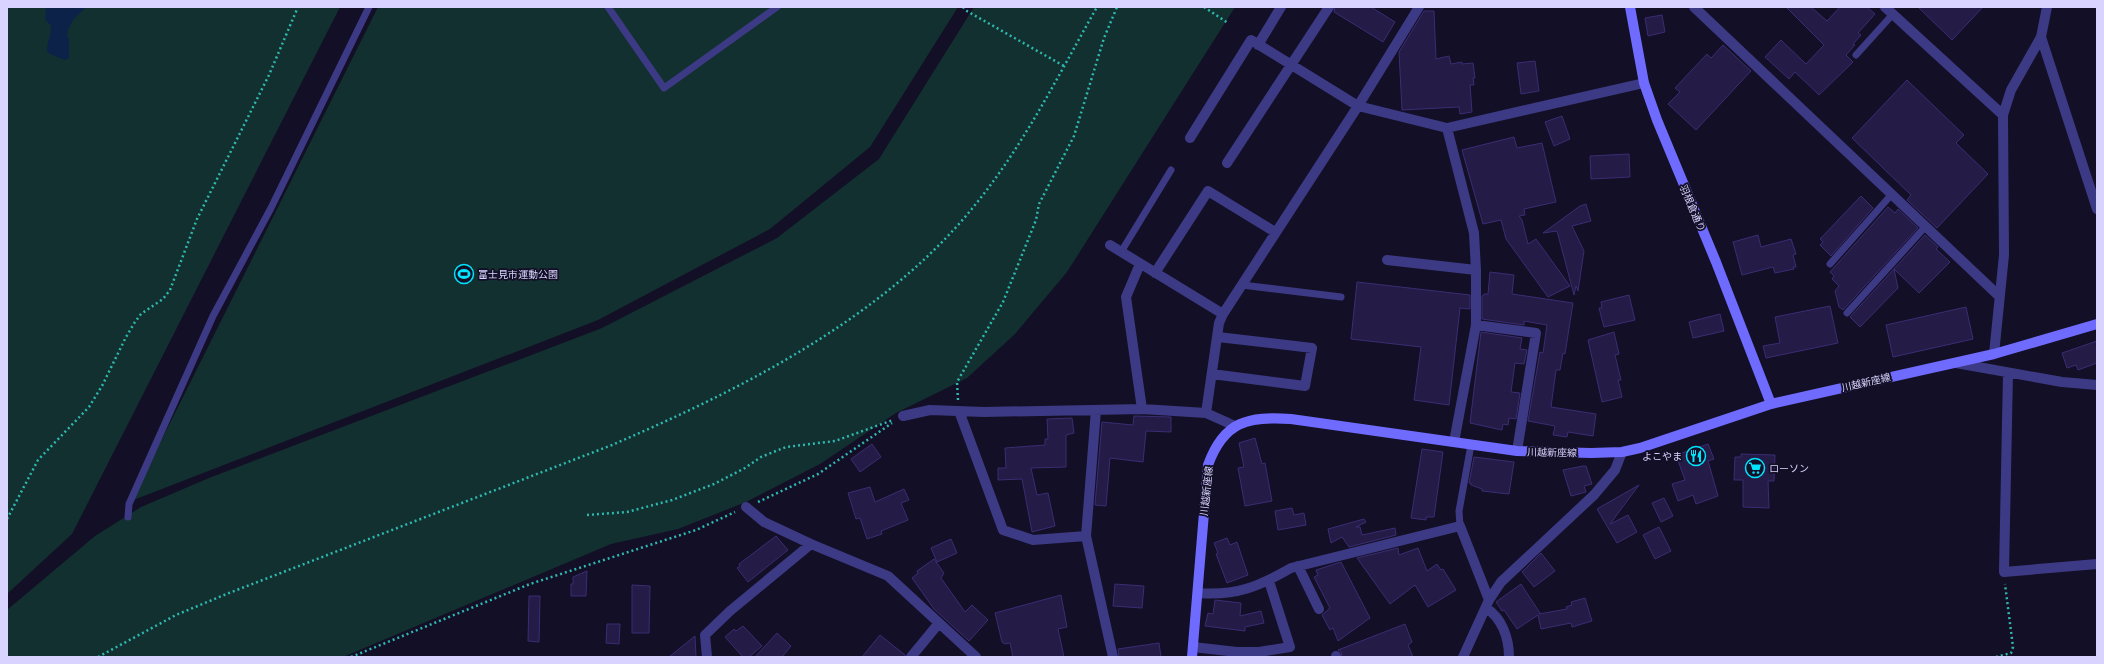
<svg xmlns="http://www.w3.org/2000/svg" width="2104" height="664" viewBox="0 0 2104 664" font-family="'Public Sans','Noto Sans JP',sans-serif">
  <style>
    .green { fill: #12302f }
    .water { fill: #0c2248 }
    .building { fill: #241b47; stroke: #3b2d73 }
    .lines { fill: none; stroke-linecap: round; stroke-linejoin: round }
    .path { stroke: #2fb8b0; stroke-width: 2.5; stroke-dasharray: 2 3; stroke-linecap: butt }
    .lane { stroke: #3d3a85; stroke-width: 7 }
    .street { stroke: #3d3a85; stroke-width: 10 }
    .secondary { stroke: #6f6bff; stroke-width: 10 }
    .labels { text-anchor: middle; stroke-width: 3.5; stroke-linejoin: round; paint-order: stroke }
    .street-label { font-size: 10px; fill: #d9d4ff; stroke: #130f26 }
    .poi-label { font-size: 10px; fill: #d9d4ff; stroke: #130f26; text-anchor: start }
  </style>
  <rect width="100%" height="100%" fill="#130f26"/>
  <!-- green -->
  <path class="green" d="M 7,7 L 340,7 L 72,534 L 7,594 Z
    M 378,7 L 958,7 L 870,147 L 770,229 L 598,320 L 131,501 Z
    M 974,7 L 1235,7 L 1067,272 L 1015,334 L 967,378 L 896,413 L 820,464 L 746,502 L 678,529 L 611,544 L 343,657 L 7,657 L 7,610 L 95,536 L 141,507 L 209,478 L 602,328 L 777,238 L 879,159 Z"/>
  <!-- water -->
  <path class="water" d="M 46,7 L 87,7 C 77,16 70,20 67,35 L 69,40 L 69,58 L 65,60 L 50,54 L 47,51 C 47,43 51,35 51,26 L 45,19 Z"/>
  <!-- building -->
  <path class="building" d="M 1335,7 L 1371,7 L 1395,22 L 1383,42 L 1334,12 Z
    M 1786,7 L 1811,7 L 1827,21 L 1840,7 L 1867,7 L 1875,14 L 1858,33 L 1861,35 L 1853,44 L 1855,45 L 1846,55 L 1853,62 L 1819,95 L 1795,72 L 1789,79 L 1765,57 L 1781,40 L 1806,64 L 1824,45 Z
    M 1918,7 L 1983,7 L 1952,40 Z
    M 1424,11 L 1434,11 L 1436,59 L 1449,56 L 1451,64 L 1462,62 L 1462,64 L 1473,63 L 1475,78 L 1473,78 L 1474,85 L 1470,85 L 1472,112 L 1460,114 L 1459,107 L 1402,110 L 1399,52 Z
    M 1662,15 L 1665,32 L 1648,36 L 1645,18 Z
    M 1723,45 L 1751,71 L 1696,130 L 1668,104 L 1680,92 L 1675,88 L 1707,54 L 1711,58 Z
    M 1535,61 L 1539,91 L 1521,94 L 1517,63 Z
    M 1907,80 L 1964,135 L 1956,143 L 1988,174 L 1937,228 L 1907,200 L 1911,195 L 1852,138 Z
    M 1562,116 L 1570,139 L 1554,146 L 1545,122 Z
    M 1514,137 L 1517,148 L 1542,143 L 1556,202 L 1524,209 L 1525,215 L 1519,216 L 1522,220 L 1528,244 L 1536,239 L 1570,286 L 1548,297 L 1506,239 L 1501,220 L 1483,224 L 1462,150 Z
    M 1629,154 L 1630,177 L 1591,179 L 1590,156 Z
    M 1861,196 L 1873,208 L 1831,256 L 1820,245 L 1823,242 L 1820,239 Z
    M 1586,204 L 1591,221 L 1572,226 L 1584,251 L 1578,291 L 1576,286 L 1574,295 L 1557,231 L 1543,233 L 1580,206 Z
    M 1888,207 L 1895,213 L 1898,209 L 1918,228 L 1843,310 L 1839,307 L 1835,291 L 1839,286 L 1832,279 L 1834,276 L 1830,272 Z
    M 1758,235 L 1761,247 L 1791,239 L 1796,254 L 1793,255 L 1796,267 L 1793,267 L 1794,269 L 1775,273 L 1773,267 L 1742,275 L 1733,242 Z
    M 1925,235 L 1938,247 L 1936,249 L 1950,262 L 1919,293 L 1894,269 L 1898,288 L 1860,327 L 1850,317 Z
    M 1490,272 L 1514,275 L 1512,294 L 1573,303 L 1565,354 L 1563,353 L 1560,370 L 1556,370 L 1551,407 L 1596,414 L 1593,436 L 1568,432 L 1567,437 L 1553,435 L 1555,426 L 1528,421 L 1540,352 L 1543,353 L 1547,325 L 1524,321 L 1524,325 L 1482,319 L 1482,296 L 1484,294 L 1488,294 Z
    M 1357,282 L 1470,295 L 1470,309 L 1460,308 L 1449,405 L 1414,400 L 1421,347 L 1351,339 Z
    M 1629,295 L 1635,320 L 1604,327 L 1599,308 L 1602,308 L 1601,302 Z
    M 1830,306 L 1838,343 L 1766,358 L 1763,346 L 1780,343 L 1775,317 Z
    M 1966,307 L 1973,339 L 1893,357 L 1886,325 Z
    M 1720,314 L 1724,331 L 1693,338 L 1689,322 Z
    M 1481,332 L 1522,338 L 1520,349 L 1527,350 L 1524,364 L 1515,363 L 1511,392 L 1520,393 L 1516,419 L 1509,418 L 1508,425 L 1503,424 L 1502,430 L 1470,423 Z
    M 1614,332 L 1619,354 L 1615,355 L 1621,380 L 1618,380 L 1622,397 L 1602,402 L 1588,340 Z
    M 2097,341 L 2097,363 L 2078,370 L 2076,365 L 2067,368 L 2062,353 Z
    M 1134,416 L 1171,417 L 1171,432 L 1146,431 L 1143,462 L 1110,458 L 1106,506 L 1095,505 L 1102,422 L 1133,425 Z
    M 1072,418 L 1074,433 L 1066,435 L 1066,467 L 1031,468 L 1037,495 L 1048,493 L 1055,526 L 1032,532 L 1022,479 L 998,480 L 998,468 L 1006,468 L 1005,448 L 1045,445 L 1045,439 L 1048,439 L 1047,419 Z
    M 1255,438 L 1262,464 L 1265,463 L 1272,501 L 1245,506 L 1238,468 L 1244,467 L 1239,443 Z
    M 872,444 L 881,457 L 860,472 L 851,459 Z
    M 1708,444 L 1714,459 L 1708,461 L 1718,496 L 1696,504 L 1693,495 L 1678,501 L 1672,484 L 1685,480 L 1676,455 Z
    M 1422,449 L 1443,452 L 1434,517 L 1426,517 L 1426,520 L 1411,518 Z
    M 1741,454 L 1775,455 L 1774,481 L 1768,481 L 1769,508 L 1743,507 L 1743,480 L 1734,480 L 1735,457 L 1741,457 Z
    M 1474,457 L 1514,462 L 1509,494 L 1482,491 L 1482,489 L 1471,485 L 1471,483 L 1469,483 Z
    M 1583,466 L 1586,466 L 1592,484 L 1584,486 L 1586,492 L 1571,496 L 1563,470 Z
    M 1639,485 L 1610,524 L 1628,515 L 1637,532 L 1617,543 L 1597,509 Z
    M 870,487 L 875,502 L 904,489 L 909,500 L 901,503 L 908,520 L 881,531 L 882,534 L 867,539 L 860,518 L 856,519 L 848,493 Z
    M 1664,498 L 1673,516 L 1661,522 L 1652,503 Z
    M 1292,508 L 1294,515 L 1304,513 L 1306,525 L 1278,530 L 1275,511 Z
    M 1364,519 L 1366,522 L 1356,527 L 1360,527 L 1362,535 L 1395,528 L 1396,535 L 1349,547 L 1342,537 L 1331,543 L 1328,529 Z
    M 1659,527 L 1671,551 L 1655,559 L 1643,535 Z
    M 776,536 L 788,550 L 748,582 L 737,568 L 740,566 L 739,564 Z
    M 1227,538 L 1230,545 L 1237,542 L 1248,575 L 1227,583 L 1216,554 L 1218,553 L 1214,543 Z
    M 951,539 L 957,553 L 937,562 L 931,548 Z
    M 1398,548 L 1399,555 L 1418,548 L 1427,571 L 1437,564 L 1441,570 L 1443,569 L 1456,590 L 1428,607 L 1415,585 L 1390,604 L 1357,558 Z
    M 1541,553 L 1555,571 L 1534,587 L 1522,572 Z
    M 934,559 L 944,573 L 941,578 L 965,612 L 972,605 L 988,620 L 969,641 L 934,609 L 912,578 L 918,573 L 917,571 Z
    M 1341,562 L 1370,618 L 1338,641 L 1333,628 L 1330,630 L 1322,615 L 1330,608 L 1314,577 L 1318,575 L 1316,570 Z
    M 587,571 L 586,596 L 571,596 L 571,584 L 573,584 L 573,577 Z
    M 1115,584 L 1144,586 L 1142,608 L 1113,606 Z
    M 1521,584 L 1540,613 L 1539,614 L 1567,609 L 1566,607 L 1572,605 L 1571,602 L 1585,598 L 1592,621 L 1572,627 L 1571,623 L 1541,629 L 1538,615 L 1517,629 L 1504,610 L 1502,611 L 1496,602 Z
    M 632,585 L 650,586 L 649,633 L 632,633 Z
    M 1061,595 L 1067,627 L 1058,629 L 1064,657 L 1013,657 L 1010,643 L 1005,644 L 1002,642 L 995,613 Z
    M 529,596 L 540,596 L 539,642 L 528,641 Z
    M 1215,600 L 1241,603 L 1240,616 L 1261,611 L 1264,623 L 1245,627 L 1245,631 L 1205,626 L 1208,613 L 1213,614 Z
    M 607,624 L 620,624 L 619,644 L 606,643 Z
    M 1405,624 L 1412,642 L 1408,645 L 1413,657 L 1342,657 L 1341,652 L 1338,650 Z
    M 743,626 L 762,646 L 749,657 L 743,657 L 725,637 L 734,629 L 736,631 Z
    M 777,633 L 791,646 L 782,657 L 755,657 Z
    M 880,635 L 905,655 L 905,657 L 862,657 Z
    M 695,636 L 696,657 L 669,657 Z
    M 1159,643 L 1161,657 L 1119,657 L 1118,649 Z"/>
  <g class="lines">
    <!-- path -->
    <path class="path" d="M 963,7 L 965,10 L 1064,66
      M 1204,7 L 1228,23
      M 958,400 L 957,382 L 1003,302 L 1036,220 L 1039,204 L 1074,136 L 1104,38 L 1117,7
      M 758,502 L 818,474 L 892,423
      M 587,515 L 627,512 L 672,500 L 714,484 L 745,468 L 761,457 L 786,447 L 835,441 L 893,420
      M 7,519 L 38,460 L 89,407 L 102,386 L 126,337 L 135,322 L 141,314 L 163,299 L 170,290 L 197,219 L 269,75 L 298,7
      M 98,657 L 176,615 L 229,593 L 612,445 C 742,389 884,318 975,205 C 1024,145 1059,74 1097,7
      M 351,657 L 530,584 L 696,530 L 735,512
      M 1996,657 L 2011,653 L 2013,647 L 2005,584"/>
    <!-- lane -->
    <path class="lane" d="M 608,7 L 664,88 L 777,7
      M 1856,55 L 1893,14
      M 1121,252 L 1171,170
      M 1830,264 L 1892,194
      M 1242,285 L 1341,297
      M 1847,313 L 1926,226
      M 128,517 L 129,504 L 213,316 L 271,208 L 369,7
      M 1460,526 L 1459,511 L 1471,445"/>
    <!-- street -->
    <path class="street" d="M 1694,7 L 1999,296
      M 1885,7 L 2003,115
      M 2041,37 L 2097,209
      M 1258,45 L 1281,7
      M 1447,128 L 1474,233 L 1476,270 L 1476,325 L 1454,442
      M 1190,138 L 1251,40 L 1358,106 L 1447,128 L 1644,83
      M 1227,163 L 1329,7
      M 1110,245 L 1223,314
      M 1387,260 L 1476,270
      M 1140,264 L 1126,297 L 1142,409
      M 1155,273 L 1208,191 L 1275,232
      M 1476,325 L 1536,333 L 1517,451
      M 1994,354 L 2004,255 L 2003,115 L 2011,90 L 2041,37 L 2047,7
      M 1956,363 L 2062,382 L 2097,385
      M 2008,373 L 2004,572 L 2097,564
      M 1212,374 L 1305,386 L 1312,348 L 1218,337
      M 1096,410 L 1086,536 L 1113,657
      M 959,411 L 1003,530 L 1033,540 L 1086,536
      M 1206,413 L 1219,323 L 1223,314 L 1358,106 L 1419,7
      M 903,416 L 930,410 L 984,412 L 1142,409 L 1206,413 L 1235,426
      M 746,507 L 764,522 L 811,544 L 888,576 L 976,657
      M 1298,566 L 1319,609
      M 1198,593 C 1236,596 1258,587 1291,568 L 1460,526 L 1489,600
      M 1486,608 C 1502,618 1509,638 1509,657
      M 1193,647 L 1237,652 L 1259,652 L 1290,647 L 1269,581
      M 1336,656 L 1336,657
      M 707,657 L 705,635 L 730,611 L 811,544
      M 911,657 L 939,623
      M 1463,657 L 1489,600 L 1501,582 L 1594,495 L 1615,470 L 1622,452"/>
    <!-- secondary -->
    <path class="secondary" d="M 1630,7 L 1644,83 L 1657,120 L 1716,262 L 1771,404
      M 1192,657 L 1208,465 C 1224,421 1248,416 1291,419 L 1517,451 L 1591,453 L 1622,452 L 1640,448 L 1771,404 L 1994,354 L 2097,324"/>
  </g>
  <!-- icons -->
  <defs>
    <g id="stadium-ring" transform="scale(1)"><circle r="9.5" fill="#130f26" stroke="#00e5ff" stroke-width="1.5"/><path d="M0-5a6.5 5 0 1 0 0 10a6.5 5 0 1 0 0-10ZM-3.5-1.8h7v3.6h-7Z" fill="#00e5ff"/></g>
    <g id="restaurant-ring" transform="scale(1)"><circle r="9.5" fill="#130f26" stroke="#00e5ff" stroke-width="1.5"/><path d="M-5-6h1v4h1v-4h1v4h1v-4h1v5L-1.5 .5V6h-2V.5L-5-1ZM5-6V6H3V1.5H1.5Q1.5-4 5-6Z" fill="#00e5ff"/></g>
    <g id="supermarket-ring" transform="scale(1)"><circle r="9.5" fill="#130f26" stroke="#00e5ff" stroke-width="1.5"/><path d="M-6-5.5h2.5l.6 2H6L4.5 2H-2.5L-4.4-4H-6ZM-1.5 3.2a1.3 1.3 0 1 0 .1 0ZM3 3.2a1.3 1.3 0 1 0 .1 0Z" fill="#00e5ff"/></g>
  </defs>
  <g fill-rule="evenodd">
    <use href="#stadium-ring" x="464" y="274"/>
    <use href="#restaurant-ring" x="1696" y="456"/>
    <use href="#supermarket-ring" x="1755" y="468"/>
  </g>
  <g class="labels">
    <!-- street labels -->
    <g class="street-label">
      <text transform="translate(1693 208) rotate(67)" y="4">羽根倉通り</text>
      <text transform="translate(1866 382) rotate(-13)" y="4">川越新座線</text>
      <text transform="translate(1552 452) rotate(1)" y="4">川越新座線</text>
      <text transform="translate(1206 491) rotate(-84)" y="4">川越新座線</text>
    </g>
    <!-- poi labels -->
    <g class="poi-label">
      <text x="478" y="278">富士見市運動公園</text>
      <text x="1682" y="460" text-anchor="end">よこやま</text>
      <text x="1769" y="472">ローソン</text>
    </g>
  </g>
  <!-- border -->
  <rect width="2104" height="664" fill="none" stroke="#d9d4ff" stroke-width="16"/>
</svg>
